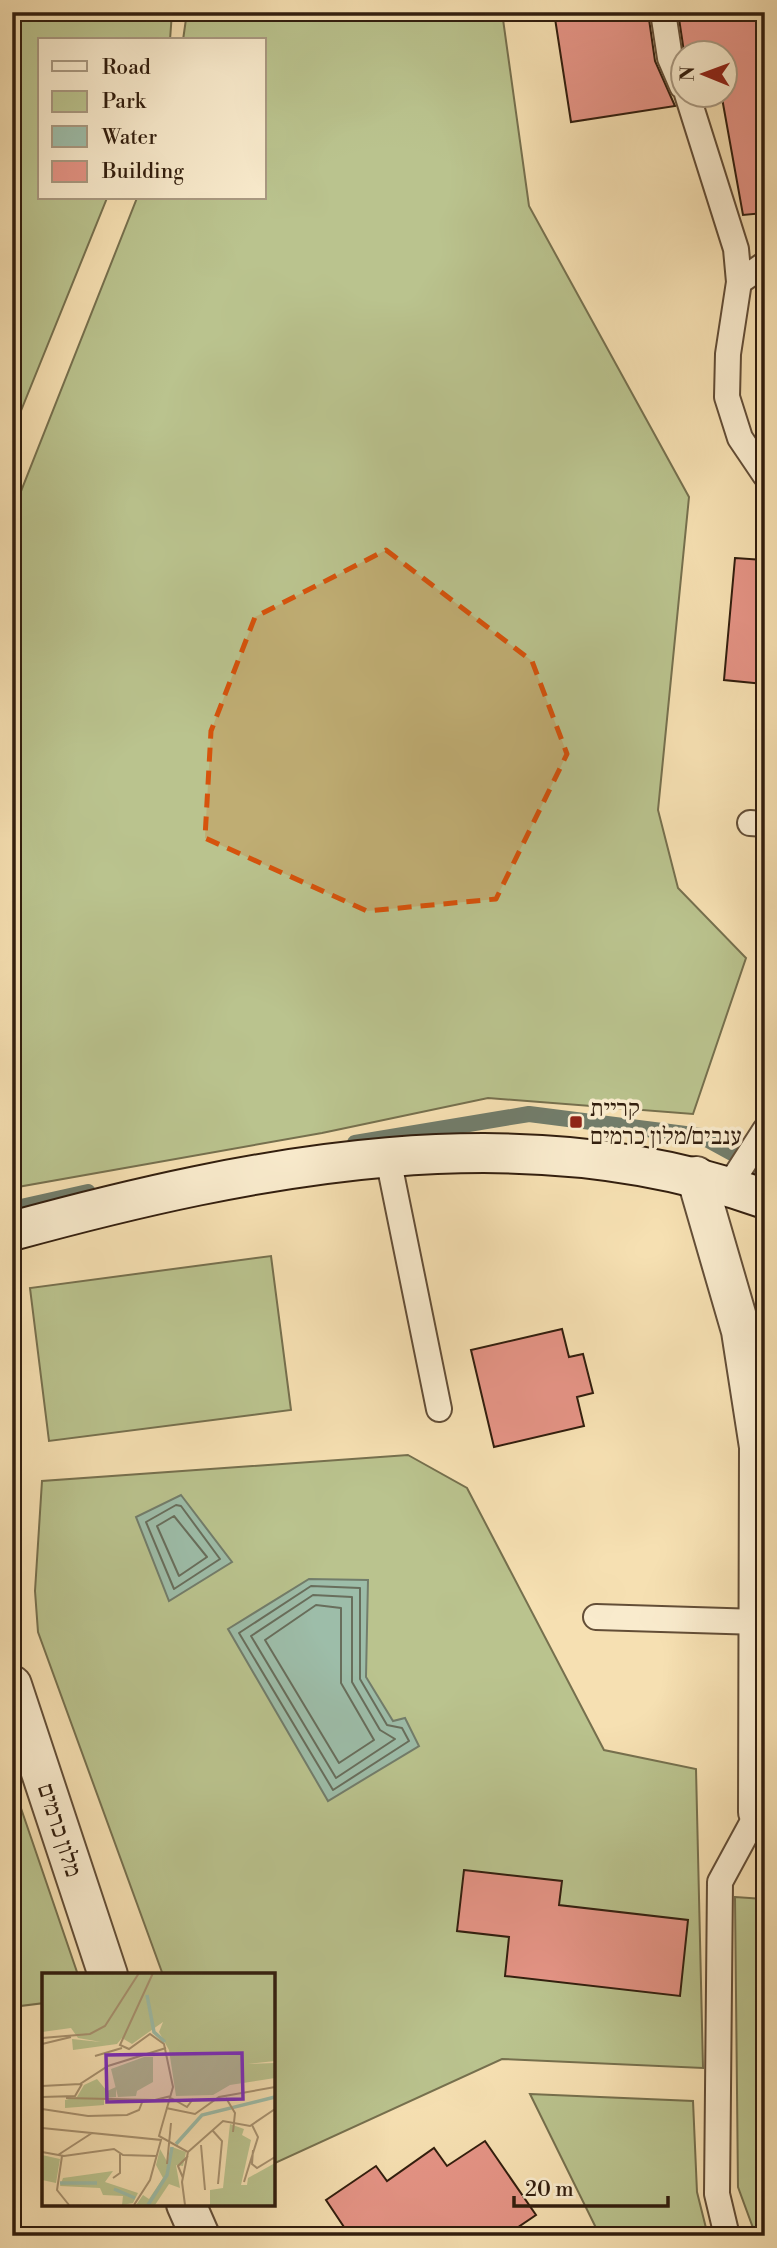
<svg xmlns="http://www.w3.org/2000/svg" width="777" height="2248" viewBox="0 0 777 2248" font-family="'Libre Bodoni','Frank Ruhl Libre',serif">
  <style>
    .green { fill: #bac38e; stroke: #76704e; stroke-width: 2 }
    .water { fill: #9dbda9; stroke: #727d6b; stroke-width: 2 }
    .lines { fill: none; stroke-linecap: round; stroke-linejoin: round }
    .shore { stroke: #686e5c; stroke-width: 2 }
    .stream { stroke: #727d6b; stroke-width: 16 }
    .building { fill: #e59486; stroke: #321e0e; stroke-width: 2 }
    .lane-casing { stroke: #634e37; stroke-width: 28 }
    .street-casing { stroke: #634e37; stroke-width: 42 }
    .secondary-casing { stroke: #321e0e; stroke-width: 42 }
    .lane { stroke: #f9ebcd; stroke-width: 24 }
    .street { stroke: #f9ebcd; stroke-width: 38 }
    .secondary { stroke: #f9ebcd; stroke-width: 38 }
    .marked { fill: #d6530c; fill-opacity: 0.2; stroke: #d6530c; stroke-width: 5; stroke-dasharray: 14 9; stroke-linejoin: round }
    .poi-dot { fill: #8f2418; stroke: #f9ebcd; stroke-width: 2.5 }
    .labels { text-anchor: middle; stroke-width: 7; stroke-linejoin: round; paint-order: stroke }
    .poi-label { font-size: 24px; fill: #321e0e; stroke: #f9ebcd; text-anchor: start }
    .street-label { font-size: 24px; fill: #321e0e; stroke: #f9ebcd }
    .inset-river { fill: none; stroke: #9dbda9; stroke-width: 3.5 }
    .inset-road { fill: none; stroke: #a89270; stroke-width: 2 }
    .view { fill: #7b2cbf; fill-opacity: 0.15; stroke: #7b2cbf; stroke-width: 3.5 }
    .inset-edge { fill: none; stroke: #321e0e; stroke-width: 3.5 }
  </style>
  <rect width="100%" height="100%" fill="#f6e0b2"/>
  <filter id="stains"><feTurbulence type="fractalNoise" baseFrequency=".00286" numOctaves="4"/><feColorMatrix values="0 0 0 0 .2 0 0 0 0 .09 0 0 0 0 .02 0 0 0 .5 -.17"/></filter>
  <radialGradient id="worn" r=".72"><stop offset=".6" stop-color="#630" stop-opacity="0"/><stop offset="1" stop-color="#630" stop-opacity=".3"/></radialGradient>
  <!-- green -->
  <path class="green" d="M 12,12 L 172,12 L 170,40 L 40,40 L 40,198 L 107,198 L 12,433 Z
    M 187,12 L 502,12 L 529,206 L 689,497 L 658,810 L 678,888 L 746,958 L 693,1114 L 488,1098 L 322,1133 L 12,1188 L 12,514 L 137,198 L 264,198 L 264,40 L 183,40 Z
    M 271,1256 L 291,1410 L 49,1441 L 30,1288 Z
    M 408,1455 L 467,1488 L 604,1750 L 696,1769 L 703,2068 L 502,2059 L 273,2164 L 273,1975 L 163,1975 L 38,1632 L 35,1591 L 42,1481 Z
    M 12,1782 L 78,1975 L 44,1975 L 44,2003 L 12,2007 Z
    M 735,1897 L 765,1899 L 765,2236 L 756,2236 L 738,2187 Z
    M 530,2094 L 693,2101 L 697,2192 L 708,2236 L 600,2236 Z"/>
  <!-- water -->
  <path class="water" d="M 181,1495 L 232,1562 L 169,1601 L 136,1517 Z
    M 309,1579 L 368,1580 L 366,1677 L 393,1721 L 405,1718 L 419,1746 L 328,1801 L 228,1629 Z"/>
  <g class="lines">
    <!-- shore -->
    <path class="shore" d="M 176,1505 L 181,1506 L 220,1559 L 174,1589 L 146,1522 Z
      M 174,1516 L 207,1557 L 179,1576 L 157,1526 Z
      M 311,1586 L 360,1588 L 360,1679 L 387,1725 L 402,1728 L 409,1741 L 333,1790 L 239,1633 Z
      M 313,1595 L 352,1597 L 352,1682 L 380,1730 L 395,1739 L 336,1778 L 251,1636 Z
      M 316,1605 L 341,1608 L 341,1683 L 374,1740 L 339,1763 L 265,1640 Z"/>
    <!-- stream -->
    <path class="stream" d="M 355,1143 L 529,1114 L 701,1136 L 765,1171
      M 12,1209 L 88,1192"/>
  </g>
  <!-- building -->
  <path class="building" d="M 554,12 L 648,12 L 655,61 L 675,106 L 571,122 Z
    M 678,12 L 765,12 L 765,213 L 743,215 L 722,98 L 705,101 L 703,94 L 724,94 L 724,52 L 684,52 Z
    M 735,558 L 765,560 L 765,684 L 724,680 Z
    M 562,1329 L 569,1357 L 583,1354 L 593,1393 L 577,1397 L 584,1426 L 494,1447 L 471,1350 Z
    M 464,1870 L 562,1881 L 559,1905 L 688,1920 L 680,1996 L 505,1976 L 509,1937 L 457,1931 Z
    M 485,2141 L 536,2215 L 505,2236 L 350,2236 L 326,2200 L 376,2166 L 387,2181 L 434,2148 L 447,2166 Z"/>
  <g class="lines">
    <!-- lane casing -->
    <g class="lane-casing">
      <path id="lane" d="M 663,12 L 670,58 L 682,86
        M 687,94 L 736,249 L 739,282 L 728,354 L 727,397 L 740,438 L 765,475
        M 739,282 L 765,264
        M 750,823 L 765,824
        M 388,1158 L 439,1409
        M 729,1186 L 765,1130
        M 596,1617 L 759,1622
        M 727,2236 L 717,2194 L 720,1882 L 758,1812"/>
    </g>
    <!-- street casing -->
    <g class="street-casing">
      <path id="street" d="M 696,1176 L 741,1331 L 759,1447 L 758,1812
        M 12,1685 L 108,1975
        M 186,2204 L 200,2236"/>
    </g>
    <!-- secondary casing -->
    <g class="secondary-casing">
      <path id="secondary" d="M 12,1231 C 253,1165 523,1111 765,1199"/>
    </g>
    <!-- lane -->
    <use href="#lane" class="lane"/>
    <!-- street -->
    <use href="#street" class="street"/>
    <!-- secondary -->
    <use href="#secondary" class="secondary"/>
  </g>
  <!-- marked area -->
  <path class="marked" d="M 386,550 L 532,661 L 567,754 L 496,899 L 367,911 L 205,838 L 211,731 L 255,617 Z"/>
  <!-- markers -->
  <rect class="poi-dot" x="569" y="1115" width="14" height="14" rx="3.5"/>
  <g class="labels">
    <!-- poi labels -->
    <g class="poi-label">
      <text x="590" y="1116">קריית<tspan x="590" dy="28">ענבים/מלון כרמים</tspan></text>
    </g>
    <!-- street labels -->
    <g class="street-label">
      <text transform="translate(60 1830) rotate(72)" y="8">מלון כרמים</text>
    </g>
  </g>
  <!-- overview -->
  <g transform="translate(42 1973)">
    <rect width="233" height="233" fill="#f6e0b2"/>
    <path d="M 0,0 L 233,0 L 233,88 L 206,91 L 233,90 L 233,105 L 188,112 L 171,122 L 134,123 L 127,77 L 117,59 L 121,49 L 90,71 L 80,65 L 75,71 L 31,77 L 30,66 L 59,69 L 36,65 L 29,55 L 0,59 ZM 102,84 L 111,84 L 111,109 L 95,118 L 94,123 L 76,124 L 69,96 ZM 55,106 L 65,118 L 74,114 L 74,124 L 62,125 L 62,132 L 23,135 L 23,127 L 35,124 L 42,112 ZM 188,151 L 202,156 L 200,162 L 209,167 L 199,212 L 205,212 L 206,205 L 233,190 L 233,232 L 168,232 L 168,217 L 181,215 ZM 130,174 L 144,179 L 141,193 L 134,192 L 138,215 L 127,211 L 113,232 L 94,232 L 101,222 L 107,226 L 121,205 L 114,192 L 118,176 L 127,192 ZM 0,182 L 18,186 L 14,210 L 0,207 ZM 71,198 L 63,209 L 96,220 L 91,230 L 80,232 L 81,223 L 61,222 L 58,215 L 18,213 L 21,205 Z" fill="#bac38e"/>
    <path class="inset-river" d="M 105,22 L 112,59 L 123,69M 134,171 L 160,142 L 233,124M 18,210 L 55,210M 72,216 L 93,225M 106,232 L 125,202 L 130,174"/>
    <path class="inset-road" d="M 111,0 L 78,72 L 87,76 L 108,61 L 122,71 L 131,114 L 117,163 L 146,179 L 140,209 L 143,232M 0,65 L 48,61 L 63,53 L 97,0M 0,71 L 29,64M 53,83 L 80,75M 0,113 L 38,111 L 66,93 L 124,75M 0,124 L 33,123 L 40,111M 24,125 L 113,127 L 129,123M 129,125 L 145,134 L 151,126M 184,125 L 193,140 L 191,159M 124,135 L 153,141 L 177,124 L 233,114M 0,136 L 46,143 L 85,142 L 97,137 L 101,127M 0,155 L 119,167 L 108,207 L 92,232M 171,158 L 180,168 L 176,211M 159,172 L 163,217M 211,177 L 210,191 L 215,195 L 233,184M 0,179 L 22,183 L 72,176 L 81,182 L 114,183M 146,179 L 181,148 L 208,153 L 233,136M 16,182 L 50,160M 20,183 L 15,217 L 27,232M 125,191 L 129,150M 71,205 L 78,200 L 78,181M 141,205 L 136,193 L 146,183M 202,209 L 216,164 L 210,152"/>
    <path class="view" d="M 200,80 L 201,126 L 65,129 L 64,82 Z"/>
    <rect width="233" height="233" class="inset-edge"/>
  </g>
  <!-- margin -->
  <rect width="777" height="2248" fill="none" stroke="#f6e0b2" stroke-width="42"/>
  <rect x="14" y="14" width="749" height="2220" fill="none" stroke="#321e0e" stroke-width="3.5"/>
  <rect x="21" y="21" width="735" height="2206" fill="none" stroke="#321e0e" stroke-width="2"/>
  <!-- legend -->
  <rect x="38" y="38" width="228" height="161" fill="#f9ebcd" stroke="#a99981" stroke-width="2"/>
  <rect x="52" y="61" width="35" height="10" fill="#f9ebcd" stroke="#a99981" stroke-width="2"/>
  <text x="102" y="74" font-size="21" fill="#321e0e">Road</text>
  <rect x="52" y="91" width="35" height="21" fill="#bac38e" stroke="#a99981" stroke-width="2"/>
  <text x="102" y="108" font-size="21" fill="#321e0e">Park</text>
  <rect x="52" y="126" width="35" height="21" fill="#9dbda9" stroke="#a99981" stroke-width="2"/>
  <text x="102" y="144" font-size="21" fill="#321e0e">Water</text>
  <rect x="52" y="161" width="35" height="21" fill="#e59486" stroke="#a99981" stroke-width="2"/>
  <text x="102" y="178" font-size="21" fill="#321e0e">Building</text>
  <!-- north arrow -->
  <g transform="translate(704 74) rotate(271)"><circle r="33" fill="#f9ebcd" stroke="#a99981" stroke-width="2"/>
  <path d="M0-5L12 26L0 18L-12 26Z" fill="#8f2418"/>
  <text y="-10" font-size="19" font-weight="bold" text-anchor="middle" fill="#321e0e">N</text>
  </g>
  <!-- scale -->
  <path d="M514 2196v10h154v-10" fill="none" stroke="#321e0e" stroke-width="3.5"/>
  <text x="525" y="2196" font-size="21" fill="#321e0e" stroke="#f9ebcd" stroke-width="5" paint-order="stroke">20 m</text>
  <rect width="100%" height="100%" filter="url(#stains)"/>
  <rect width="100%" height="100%" fill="url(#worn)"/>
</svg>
